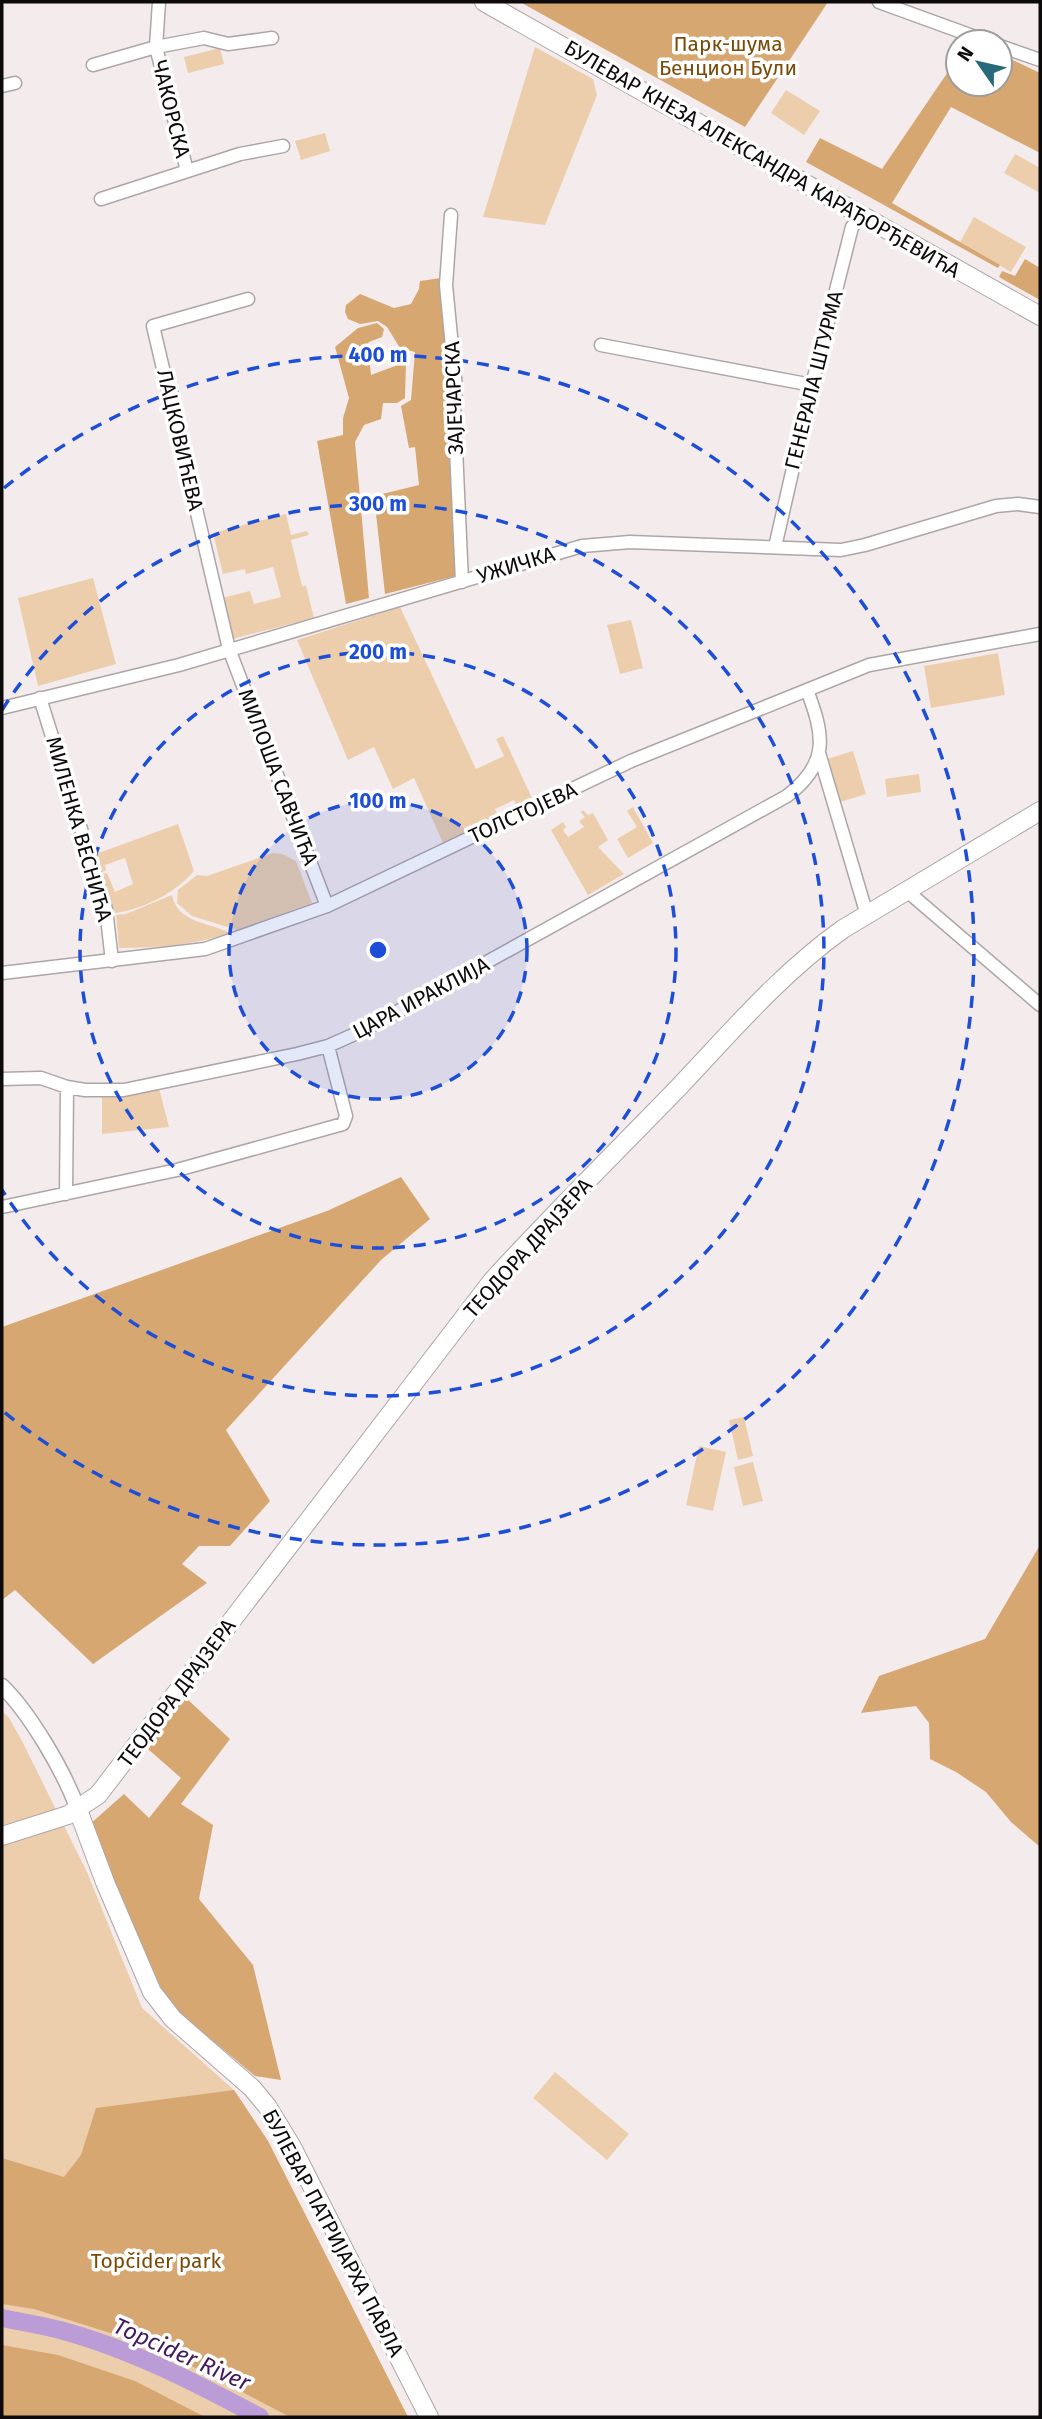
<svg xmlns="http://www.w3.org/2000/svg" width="1042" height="2419" viewBox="0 0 1042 2419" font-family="'Fira Sans',sans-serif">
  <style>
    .green { fill: #eccead }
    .forest { fill: #d7a772 }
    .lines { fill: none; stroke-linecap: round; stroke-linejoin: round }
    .river { stroke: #bb9cd7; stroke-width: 18 }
    .minor-casing { stroke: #aea5a6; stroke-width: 15 }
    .tertiary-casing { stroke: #aea5a6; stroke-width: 17 }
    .secondary-casing { stroke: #aea5a6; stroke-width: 20 }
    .minor { stroke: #fff; stroke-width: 12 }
    .tertiary { stroke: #fff; stroke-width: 14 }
    .secondary { stroke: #fff; stroke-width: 18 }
    .ring { fill: none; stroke: #1d4ed8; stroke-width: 3.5; stroke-dasharray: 12 9 }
    .labels { text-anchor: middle; stroke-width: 7; stroke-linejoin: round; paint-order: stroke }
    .park-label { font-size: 21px; fill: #794b07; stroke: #fff }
    .street-label { font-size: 21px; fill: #0d0a0b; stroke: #fff }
    .water-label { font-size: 23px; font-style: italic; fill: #42195e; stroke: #fff }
    .centre { fill: #1d4ed8; stroke: #fff; stroke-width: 3.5 }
    .ring-label { font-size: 21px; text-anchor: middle; font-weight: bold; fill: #1d4ed8; stroke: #fff; stroke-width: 7; stroke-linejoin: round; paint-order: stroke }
  </style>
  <rect width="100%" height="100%" fill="#f4ebec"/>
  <!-- green -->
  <path class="green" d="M 535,47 L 593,79 L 597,95 L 545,225 L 483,217 Z
    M 220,48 L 224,64 L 188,73 L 184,57 Z
    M 786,90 L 820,111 L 804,135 L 771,113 Z
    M 325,133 L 330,151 L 301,160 L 295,141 Z
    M 1015,154 L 1040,168 L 1040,193 L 1004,173 Z
    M 974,217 L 1026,247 L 1011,272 L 960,242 Z
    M 286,514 L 291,535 L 307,531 L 309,535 L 291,540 L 302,586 L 306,586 L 314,618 L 232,639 L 222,598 L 250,591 L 254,604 L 281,597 L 273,567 L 246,574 L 245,569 L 223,574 L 213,533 Z
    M 93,578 L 116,664 L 38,686 L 18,598 Z
    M 400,607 L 476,769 L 504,756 L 496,739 L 503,736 L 532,798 L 516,805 L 514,800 L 495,809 L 499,818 L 444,845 L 414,778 L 393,789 L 374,747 L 348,760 L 297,640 Z
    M 631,620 L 643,668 L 620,674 L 607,625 Z
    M 998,653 L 1005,695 L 931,708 L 924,666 Z
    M 853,751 L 866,794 L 840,802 L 827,759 Z
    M 919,774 L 921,792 L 887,797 L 885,779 Z
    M 633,807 L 653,843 L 628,858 L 617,839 L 637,827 L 627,811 Z
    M 583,810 L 588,815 L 593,813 L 608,840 L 598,847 L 624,874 L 588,895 L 551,830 L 563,822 L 566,827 L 563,830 L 568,837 L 584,827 L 579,821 L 585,817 L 581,812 Z
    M 178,824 L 194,871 C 175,893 144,909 115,913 L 102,874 L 107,873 L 115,892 L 133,884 L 125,858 L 105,865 L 106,870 L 102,872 L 96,854 Z
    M 273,853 L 282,854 L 296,861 L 312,903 L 237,930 L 192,916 L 177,903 L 178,890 L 197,875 L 207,876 Z
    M 172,895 C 178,924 210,922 230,933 C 193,945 158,948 119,948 L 116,915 L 126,914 Z
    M 159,1088 L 169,1127 L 102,1134 L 102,1094 Z
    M 744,1417 L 753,1456 L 738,1460 L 729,1420 Z
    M 699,1446 L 726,1452 L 713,1511 L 686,1505 Z
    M 753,1462 L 763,1501 L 743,1506 L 734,1467 Z
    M 2,1711 L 9,1718 L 22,1741 L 87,1872 L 142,2008 L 234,2090 L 268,2141 L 408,2417 L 2,2417 Z
    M 555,2072 L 629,2134 L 607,2160 L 533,2098 Z"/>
  <!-- forest -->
  <path class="forest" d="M 520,2 L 828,2 L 745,127 Z
    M 1000,54 L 1040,73 L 1040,153 L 951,107 L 892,203 L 1000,265 L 998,268 L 806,162 L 820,138 L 882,169 L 958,57 L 958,84 L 1000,84 Z
    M 1025,259 L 1040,268 L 1040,300 L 999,277 L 1002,271 L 1015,276 Z
    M 441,278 L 459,575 L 385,594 L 374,496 L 419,485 L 415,447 L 409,448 L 401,406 L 411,400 L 415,352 L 400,348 L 387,327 L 378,321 L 360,324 L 348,319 L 345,312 L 346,305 L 360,294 L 394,308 L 411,304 L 419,289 L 420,281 Z
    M 377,323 L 384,329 L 382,337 L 369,342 L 361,351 L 369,357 L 371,375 L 406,362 L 405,398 L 397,403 L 383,403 L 381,419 L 364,425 L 355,442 L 369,598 L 346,604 L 317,441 L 343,435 L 343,418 L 349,398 L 335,347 L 358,328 Z
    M 401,1177 L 430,1219 L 381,1260 L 226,1430 L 270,1501 L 230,1546 L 199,1546 L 182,1564 L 207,1583 L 93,1664 L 15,1590 L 2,1600 L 2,1327 L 327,1211 Z
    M 1040,1545 L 1040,1847 L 1011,1822 L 986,1792 L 956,1772 L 930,1759 L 929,1723 L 916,1706 L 861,1713 L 879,1676 L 985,1639 Z
    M 185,1697 L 230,1739 L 181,1804 L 213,1825 L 199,1899 L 253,1965 L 281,2080 L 255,2076 L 182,2015 L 161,1988 L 100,1859 L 89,1825 L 124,1794 L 149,1818 L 181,1778 L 148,1749 Z
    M 234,2090 L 268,2141 L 408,2417 L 290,2417 L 204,2372 L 142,2343 L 34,2309 L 2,2304 L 2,2158 L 64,2177 L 81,2155 L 96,2108 Z
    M 2,2345 L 58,2355 L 135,2381 L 205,2417 L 2,2417 Z"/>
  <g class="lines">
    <!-- river -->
    <path class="river" d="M 2,2318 C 21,2322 41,2325 60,2330 C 131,2349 196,2383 260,2417"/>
    <!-- minor casing -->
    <g class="minor-casing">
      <path id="minor" d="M 159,2 L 156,47 L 187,171
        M 879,2 L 989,42
        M 1000,46 L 1040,60
        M 93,65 L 156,47 L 204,38 L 228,44 L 272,38
        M 2,86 L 15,83
        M 101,199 L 240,154 L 283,146
        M 451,215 L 446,285 L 456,388 L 454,404 L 462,582
        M 248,299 L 153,326 L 229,649 L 327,906
        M 601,345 L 812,385
        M 775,547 L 812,385 L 852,227 L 861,216
        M 40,698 L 106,909 L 112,961
        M 2,708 L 179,665 L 582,546 L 630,542 L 841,550 L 865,545 L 996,506 L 1018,504 L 1040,507
        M 819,753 L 867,915
        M 907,891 L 1040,1005
        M 2,973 L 205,949 L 327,906 L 631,761 L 869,665 L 1040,634
        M 2,1079 L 41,1078 L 67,1087 L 85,1090 L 124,1090 L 297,1054 L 328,1046 L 364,1030 L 787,796 C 830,763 824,735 807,690
        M 66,1194 L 67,1087
        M 2,1207 L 177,1170 L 343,1124 L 346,1116 L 328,1046"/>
    </g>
    <!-- tertiary casing -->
    <g class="tertiary-casing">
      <path id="tertiary" d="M 2,1686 C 30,1713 65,1773 78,1810"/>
    </g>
    <!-- secondary casing -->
    <g class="secondary-casing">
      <path id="secondary" d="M 484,2 L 1040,316
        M 78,1810 L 105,1882 L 152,1992 L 173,2019 L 252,2088 L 267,2106 L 292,2147 L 429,2417
        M 2,1836 L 68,1815 L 98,1795 L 492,1281 C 552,1215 616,1152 678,1088 C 730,1033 781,973 843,929 L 1040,811"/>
    </g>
    <!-- minor -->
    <use href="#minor" class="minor"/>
    <!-- tertiary -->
    <use href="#tertiary" class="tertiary"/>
    <!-- secondary -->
    <use href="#secondary" class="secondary"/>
  </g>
  <!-- distance rings -->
  <circle cx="378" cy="950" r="149" fill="#1d4ed8" fill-opacity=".12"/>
  <g class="ring">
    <circle cx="378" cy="950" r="149"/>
    <circle cx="378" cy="950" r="298"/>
    <path d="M2 710A446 446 0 1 1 2 1190"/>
    <path d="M4 488A595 595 0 1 1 4 1412"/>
  </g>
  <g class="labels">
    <!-- park labels -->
    <g class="park-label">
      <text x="728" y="51">Парк-шума<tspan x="728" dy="24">Бенцион Були</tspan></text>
      <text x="156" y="2268">Topčider park</text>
    </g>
    <!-- street labels -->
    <g class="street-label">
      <text transform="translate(171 109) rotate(76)" y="7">ЧАКОРСКА</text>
      <text transform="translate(762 159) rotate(30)" y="7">БУЛЕВАР КНЕЗА АЛЕКСАНДРА КАРАЂОРЂЕВИЋА</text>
      <text transform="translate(814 380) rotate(-76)" y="7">ГЕНЕРАЛА ШТУРМА</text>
      <text transform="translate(454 398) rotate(-92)" y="7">ЗАЈЕЧАРСКА</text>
      <text transform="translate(180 440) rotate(77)" y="7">ЛАЦКОВИЋЕВА</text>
      <text transform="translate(516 565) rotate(-17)" y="7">УЖИЧКА</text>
      <text transform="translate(278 777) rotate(69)" y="7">МИЛОША САВЧИЋА</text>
      <text transform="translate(523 813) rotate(-25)" y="7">ТОЛСТОЈЕВА</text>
      <text transform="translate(79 829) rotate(74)" y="7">МИЛЕНКА ВЕСНИЋА</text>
      <text transform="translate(421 998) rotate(-28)" y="7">ЦАРА ИРАКЛИЈА</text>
      <text transform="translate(528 1248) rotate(-48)" y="7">ТЕОДОРА ДРАЈЗЕРА</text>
      <text transform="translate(177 1693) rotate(-53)" y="7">ТЕОДОРА ДРАЈЗЕРА</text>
      <text transform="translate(333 2233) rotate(62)" y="7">БУЛЕВАР ПАТРИЈАРХА ПАВЛА</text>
    </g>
    <!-- water labels -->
    <g class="water-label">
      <text transform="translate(182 2354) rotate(24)" y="8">Topcider River</text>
    </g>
  </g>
  <circle cx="378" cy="950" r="10" class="centre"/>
  <g class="ring-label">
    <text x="378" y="362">400 m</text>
    <text x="378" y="511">300 m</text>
    <text x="378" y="659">200 m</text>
    <text x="378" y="808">100 m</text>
  </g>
  <!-- border -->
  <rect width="1042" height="2419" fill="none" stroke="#0d0a0b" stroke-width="7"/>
  <!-- north arrow -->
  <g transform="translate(979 63) rotate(304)"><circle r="33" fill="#ffffff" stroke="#9e9d9d" stroke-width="2"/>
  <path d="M0-5L12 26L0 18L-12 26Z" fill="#25697a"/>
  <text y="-10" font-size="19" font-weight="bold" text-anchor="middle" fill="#0d0a0b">N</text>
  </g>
</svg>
